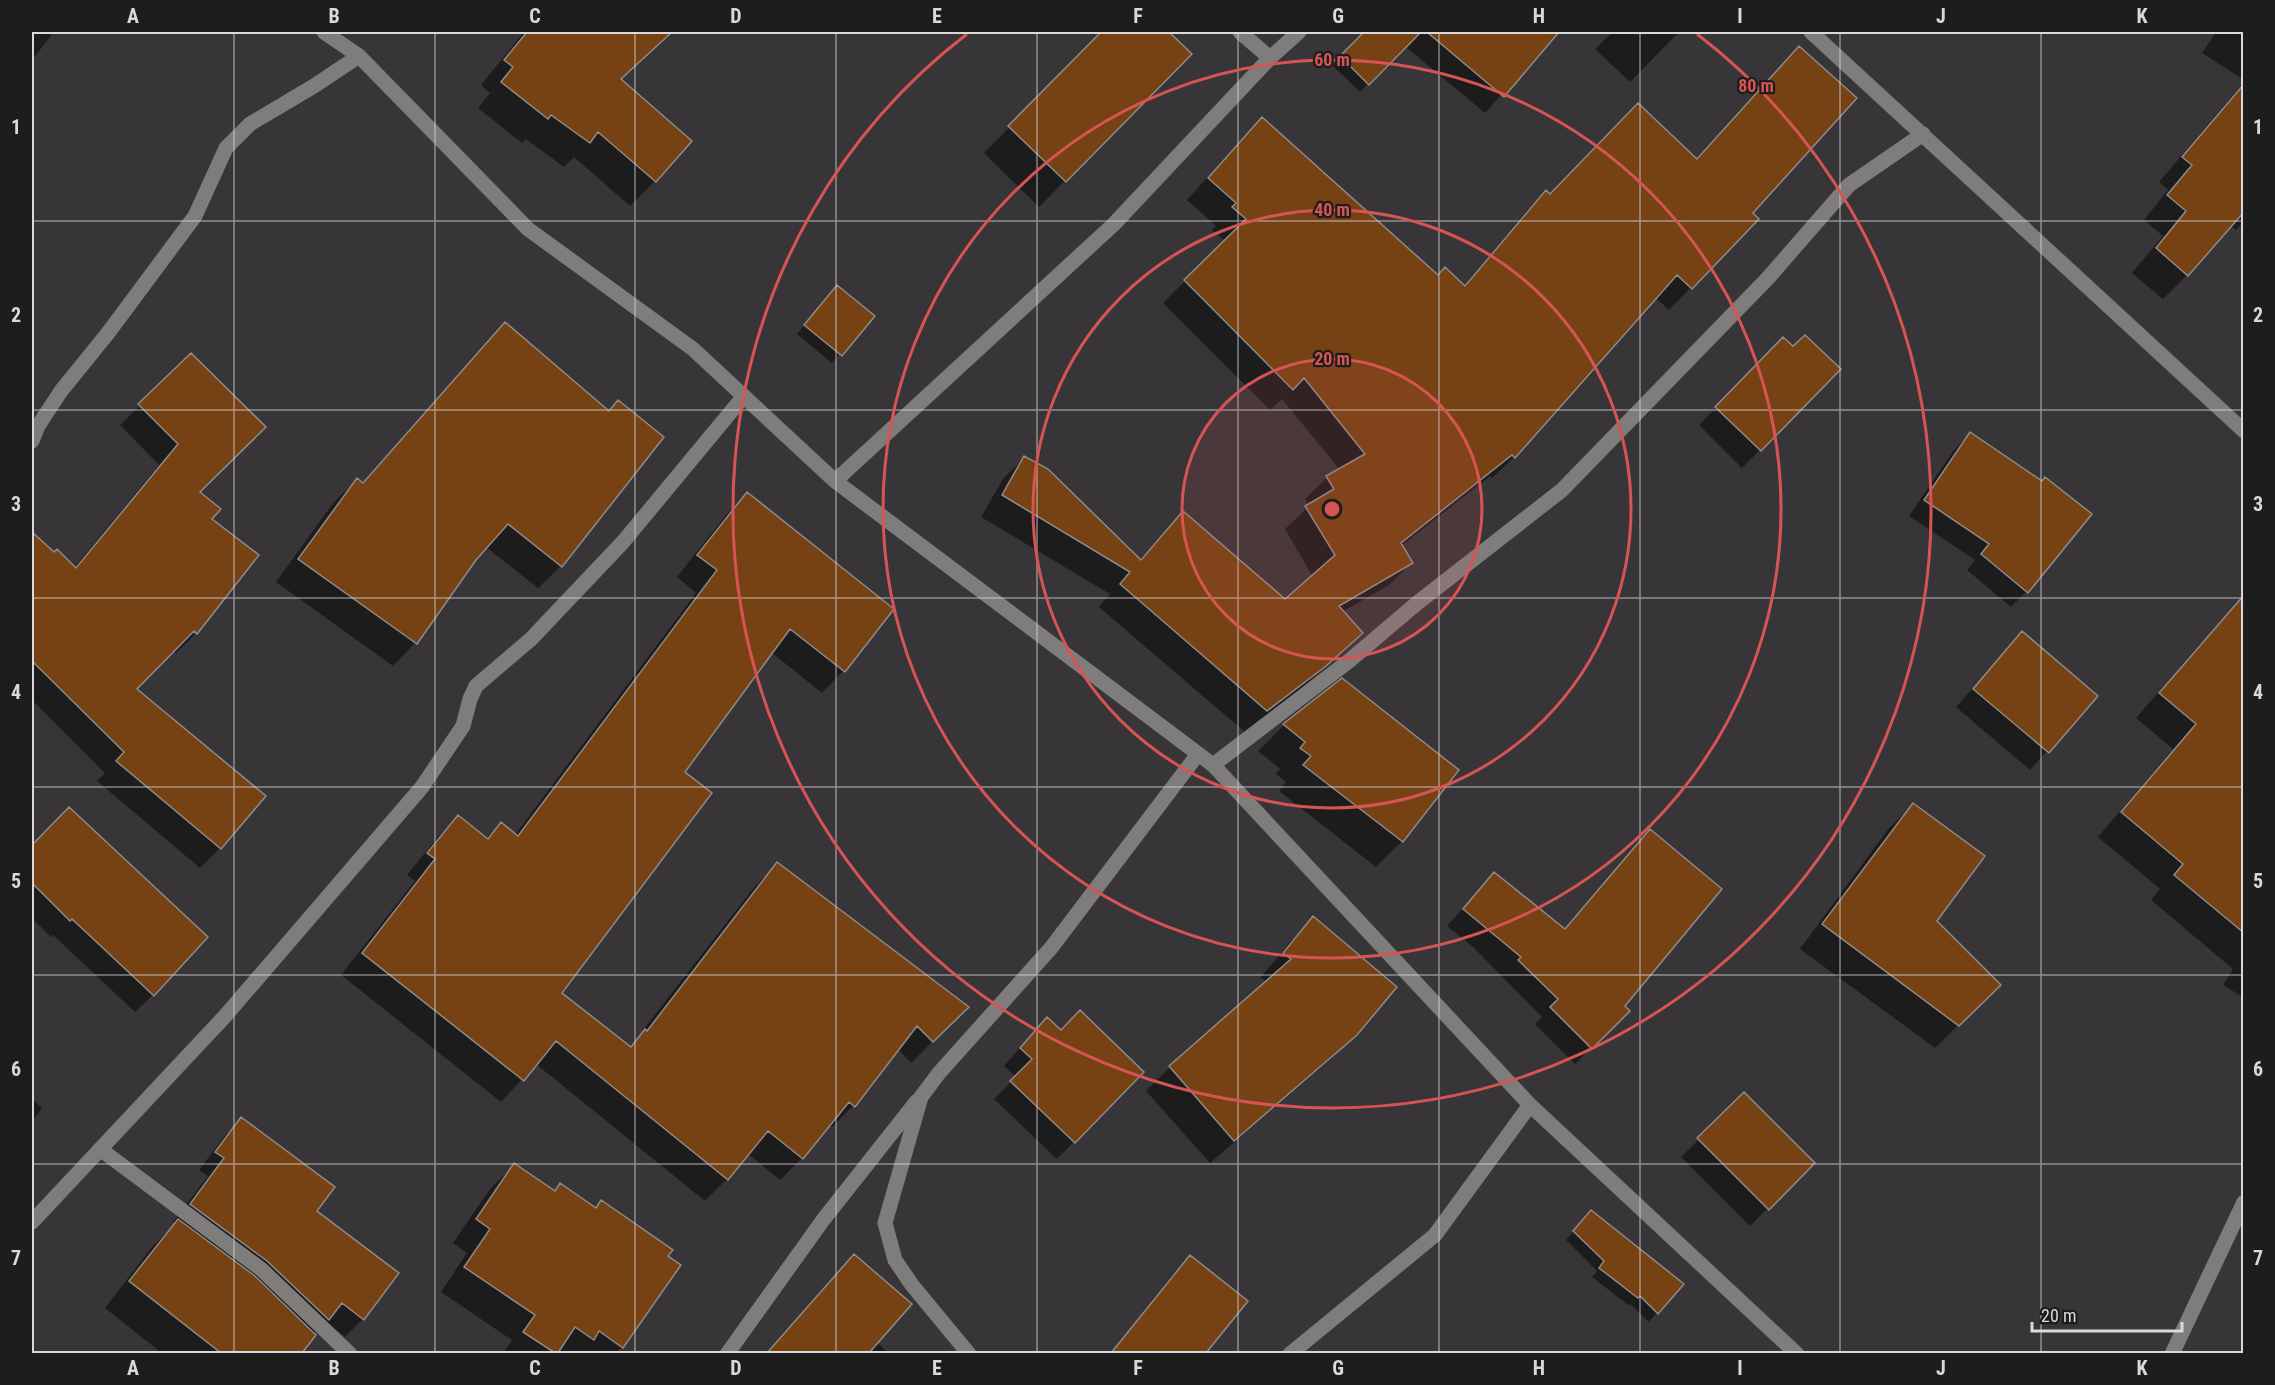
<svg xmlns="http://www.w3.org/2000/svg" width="2275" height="1385" viewBox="0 0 2275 1385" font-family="'Roboto Condensed',sans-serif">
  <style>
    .shadow { fill: #0007; fill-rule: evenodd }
    .building { fill: #764213; stroke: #8f8b88; stroke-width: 1.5 }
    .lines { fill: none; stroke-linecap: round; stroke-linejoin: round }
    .minor { stroke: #7e7d7b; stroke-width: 15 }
    .grid { fill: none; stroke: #dad8da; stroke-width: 1.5; stroke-opacity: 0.55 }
    .ring { fill: none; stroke: #d75454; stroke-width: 3 }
    .centre { fill: #d75454; stroke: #1e1d1e; stroke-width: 3 }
    .ring-label { font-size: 18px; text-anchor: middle; font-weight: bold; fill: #d75454; stroke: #1e1d1e; stroke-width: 4.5; stroke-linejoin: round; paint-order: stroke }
    .neatline { fill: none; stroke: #dad8da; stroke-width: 2 }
    .grid-label { font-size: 20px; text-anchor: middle; font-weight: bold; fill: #dad8da }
  </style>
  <rect width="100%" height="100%" fill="#373537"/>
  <!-- shadow -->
  <path class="shadow" d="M 32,32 L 54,32 L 32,60 Z
    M 524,32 L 672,32 L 620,80 L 690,141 L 655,181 L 630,206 L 574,157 L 564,167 L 526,139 L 522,143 L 478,108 L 490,93 L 481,85 Z
    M 1103,32 L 1167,32 L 1190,54 L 1039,207 L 984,153 Z
    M 1366,32 L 1395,32 L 1407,43 L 1360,92 L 1333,66 Z
    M 1421,32 L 1557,32 L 1485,113 L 1407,48 Z
    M 1613,32 L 1679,32 L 1630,82 L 1595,49 Z
    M 2216,32 L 2244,32 L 2244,80 L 2202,53 Z
    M 1799,48 L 1751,213 L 1757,219 L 1669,310 L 1655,297 L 1514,457 L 1492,478 L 1490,476 L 1401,546 L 1411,563 L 1389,585 L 1342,612 L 1361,633 L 1303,687 L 1245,732 L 1099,607 L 1110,594 L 981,517 L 1003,479 L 1024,458 L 1139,560 L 1183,513 L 1285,601 L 1313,577 L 1285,529 L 1309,506 L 1305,499 L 1327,478 L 1340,470 L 1282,399 L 1270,410 L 1163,303 L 1225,241 L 1212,230 L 1216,226 L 1187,200 L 1241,140 L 1262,119 L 1438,277 L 1464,286 L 1524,214 L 1546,192 L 1550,196 L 1696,160 Z
    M 2244,82 L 2244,222 L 2236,230 L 2230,225 L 2187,275 L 2163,299 L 2132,273 L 2163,236 L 2144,220 L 2168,190 L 2159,182 Z
    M 828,296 L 873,316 L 832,363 L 797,334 Z
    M 1783,339 L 1793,348 L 1839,370 L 1742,468 L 1699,425 Z
    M 483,347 L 608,412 L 618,402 L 561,566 L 538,588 L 486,547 L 415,643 L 393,666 L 276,582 L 334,502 L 357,480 L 362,483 Z
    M 191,355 L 198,492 L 210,520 L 257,555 L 196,633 L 176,653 L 173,650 L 135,689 L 220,848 L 200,868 L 97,781 L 105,773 L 32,700 L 32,534 L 74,568 L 159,465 L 120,425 Z
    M 1970,434 L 2042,483 L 2026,592 L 2011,607 L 1967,570 L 1975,560 L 1909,516 L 1954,450 Z
    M 747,494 L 892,609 L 843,671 L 822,693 L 771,652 L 683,772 L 560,994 L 629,1048 L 756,885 L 778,864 L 967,1007 L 911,1063 L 898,1049 L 853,1106 L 832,1127 L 829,1125 L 802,1158 L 780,1180 L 747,1153 L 727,1179 L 705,1201 L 536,1064 L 501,1102 L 341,975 L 415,881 L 407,875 L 437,838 L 458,817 L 486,839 L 501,824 L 515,835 L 696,593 L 677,577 L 726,515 Z
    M 2223,620 L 2244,637 L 2244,998 L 2223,985 L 2233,969 L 2151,900 L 2160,889 L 2098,837 L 2173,749 L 2136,718 L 2199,645 Z
    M 2022,633 L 2096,696 L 2030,770 L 1956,707 Z
    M 1342,680 L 1457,770 L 1402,841 L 1376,867 L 1279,791 L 1286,782 L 1276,774 L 1280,769 L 1258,751 L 1284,725 Z
    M 1913,805 L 1935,921 L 1999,985 L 1935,1048 L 1800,949 L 1889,828 Z
    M 69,809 L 153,995 L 135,1012 L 53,935 L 51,937 L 32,918 L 32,847 Z
    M 1650,831 L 1623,1006 L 1627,1011 L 1575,1064 L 1535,1024 L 1542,1017 L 1474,948 L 1447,926 L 1494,874 L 1563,930 Z
    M 1313,919 L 1355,1034 L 1331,1059 L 1210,1163 L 1146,1091 L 1170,1067 L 1267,982 L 1261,977 L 1290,942 Z
    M 1061,1031 L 1142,1072 L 1057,1159 L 994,1099 L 1016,1077 L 1004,1066 L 1030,1036 Z
    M 1744,1095 L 1813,1163 L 1750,1226 L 1681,1157 Z
    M 32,1099 L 42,1108 L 32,1122 Z
    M 241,1119 L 315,1211 L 363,1319 L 345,1337 L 325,1321 L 313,1334 L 314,1335 L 300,1354 L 163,1354 L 105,1308 L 152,1247 L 175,1224 L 173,1222 L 208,1176 L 199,1170 L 224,1137 Z
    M 514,1165 L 554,1192 L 560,1185 L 595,1208 L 601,1202 L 622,1347 L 615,1354 L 502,1354 L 512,1340 L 441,1292 L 467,1253 L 453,1243 L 490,1189 ZM 594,1325 L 620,1343 L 620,1347 L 593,1327 Z
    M 1583,1221 L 1682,1284 L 1649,1322 L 1630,1304 L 1628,1305 L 1592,1277 L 1597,1271 L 1566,1240 Z
    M 854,1256 L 877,1342 L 889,1354 L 766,1354 L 830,1280 Z
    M 1190,1257 L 1246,1301 L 1204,1354 L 1110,1354 L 1173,1274 Z"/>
  <!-- building -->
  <path class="building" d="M 527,32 L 672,32 L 621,79 L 692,141 L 656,182 L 598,132 L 590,143 L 551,115 L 548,119 L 501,82 L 513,67 L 504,60 Z
    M 1101,32 L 1169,32 L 1192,54 L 1066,182 L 1008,126 Z
    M 1364,32 L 1421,32 L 1369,85 L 1340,56 Z
    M 1427,32 L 1559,32 L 1504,97 Z
    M 1799,46 L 1857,98 L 1753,213 L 1759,219 L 1692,289 L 1677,275 L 1515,458 L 1512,455 L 1401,543 L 1413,563 L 1339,606 L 1363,633 L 1326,666 L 1267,711 L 1120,584 L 1130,572 L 1002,495 L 1024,456 L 1048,469 L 1141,560 L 1183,511 L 1285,599 L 1335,555 L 1305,506 L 1334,489 L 1326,476 L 1365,454 L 1304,378 L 1293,390 L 1184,280 L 1246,219 L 1232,207 L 1236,203 L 1208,178 L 1262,117 L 1438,275 L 1445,267 L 1465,286 L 1546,190 L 1550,194 L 1638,103 L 1697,159 Z
    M 2244,84 L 2244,212 L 2188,276 L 2156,248 L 2186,211 L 2167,195 L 2192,165 L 2182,157 Z
    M 837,285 L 875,316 L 842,356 L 804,325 Z
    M 505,322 L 609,411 L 618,400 L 664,437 L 562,567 L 508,524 L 476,560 L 417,644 L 298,559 L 357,478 L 363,483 Z
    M 1805,335 L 1841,369 L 1761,451 L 1715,407 L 1783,337 L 1793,346 Z
    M 191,353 L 266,427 L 200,492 L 221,509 L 212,519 L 259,555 L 197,634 L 194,631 L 137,689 L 266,796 L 221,849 L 116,761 L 124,752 L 32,661 L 32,532 L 54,552 L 57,549 L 76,568 L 178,444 L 138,404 Z
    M 1970,432 L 2042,481 L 2045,477 L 2092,514 L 2028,593 L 1981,554 L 1989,544 L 1924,500 Z
    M 747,492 L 894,609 L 845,672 L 790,629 L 685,772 L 712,793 L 562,993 L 631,1047 L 645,1029 L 647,1031 L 777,862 L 969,1007 L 933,1042 L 917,1026 L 855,1107 L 849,1102 L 803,1159 L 768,1131 L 728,1180 L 556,1041 L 524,1081 L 362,953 L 435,859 L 427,853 L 458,815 L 488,839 L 501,822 L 518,836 L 717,570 L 697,555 Z
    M 2244,595 L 2244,933 L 2174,875 L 2183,864 L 2121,812 L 2196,724 L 2159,693 Z
    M 2022,631 L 2098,696 L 2049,753 L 1973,689 Z
    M 1342,678 L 1459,770 L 1403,842 L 1303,765 L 1311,756 L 1300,748 L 1305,742 L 1283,724 Z
    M 1913,803 L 1985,856 L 1937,921 L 2001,985 L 1959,1026 L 1822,924 Z
    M 69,807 L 208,937 L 154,996 L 72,919 L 70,921 L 32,883 L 32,845 Z
    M 1650,829 L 1722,889 L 1625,1006 L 1630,1011 L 1592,1049 L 1550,1007 L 1558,999 L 1518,960 L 1521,957 L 1463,909 L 1494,872 L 1565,929 Z
    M 1313,916 L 1397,987 L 1357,1035 L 1234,1141 L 1169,1066 L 1291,959 L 1283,953 Z
    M 1080,1010 L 1144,1072 L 1075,1143 L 1010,1081 L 1032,1059 L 1020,1048 L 1047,1017 L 1061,1030 Z
    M 1744,1092 L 1815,1163 L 1769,1210 L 1697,1138 Z
    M 241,1117 L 335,1187 L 317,1211 L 399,1273 L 364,1320 L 342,1303 L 329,1320 L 267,1261 L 190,1204 L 224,1158 L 215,1152 Z
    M 514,1163 L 555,1191 L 560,1183 L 596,1208 L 601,1200 L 673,1250 L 668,1256 L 681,1265 L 623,1348 L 599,1331 L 594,1340 L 575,1327 L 558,1353 L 555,1353 L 523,1332 L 535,1315 L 464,1267 L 490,1229 L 476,1219 Z
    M 1591,1210 L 1684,1284 L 1658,1314 L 1640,1296 L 1638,1298 L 1599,1268 L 1604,1261 L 1573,1231 Z
    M 178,1219 L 255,1276 L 316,1335 L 302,1353 L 221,1353 L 129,1281 Z
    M 854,1254 L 912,1304 L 869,1353 L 767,1353 Z
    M 1190,1255 L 1248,1301 L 1206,1353 L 1111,1353 Z"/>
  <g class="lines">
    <!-- minor -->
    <path class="minor" d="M 324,32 L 359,56 L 528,229 L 693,349 L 835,481 L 1213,765 L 1530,1105 L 1797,1354
      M 1240,32 L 1270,58
      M 1811,32 L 2244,431
      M 32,441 L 38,426 L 61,391 L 108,333 L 195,216 L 226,148 L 250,124 L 314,86 L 359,56
      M 835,481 L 1114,224 L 1270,58 L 1299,32
      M 1213,765 L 1349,661 L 1416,604 L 1562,490 L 1768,278 L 1849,185 L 1923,134
      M 100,1149 L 261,1269 L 350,1354
      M 32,1222 L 226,1015 L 422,787 L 463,726 L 470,699 L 476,686 L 531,639 L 623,542 L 744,396
      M 727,1354 L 823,1220 L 917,1101
      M 969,1354 L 912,1285 L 895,1260 L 885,1223 L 921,1097 L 939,1073 L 1051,948 L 1198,754
      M 1290,1354 L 1435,1235 L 1530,1105
      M 2172,1354 L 2244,1202"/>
  </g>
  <!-- grid -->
  <path class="grid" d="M 234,32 L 234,1354M 435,32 L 435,1354M 635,32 L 635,1354M 836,32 L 836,1354M 1037,32 L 1037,1354M 1238,32 L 1238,1354M 1439,32 L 1439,1354M 1640,32 L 1640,1354M 1840,32 L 1840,1354M 2041,32 L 2041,1354M 32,221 L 2244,221M 32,410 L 2244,410M 32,598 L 2244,598M 32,787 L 2244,787M 32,975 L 2244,975M 32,1164 L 2244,1164"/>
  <!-- distance rings -->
  <circle cx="1332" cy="509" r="150" fill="#d75454" fill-opacity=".12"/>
  <g class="ring">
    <circle cx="1332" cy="509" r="150"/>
    <circle cx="1332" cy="509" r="299"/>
    <circle cx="1332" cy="509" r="449"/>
    <path d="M1697 34A599 599 0 1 1 967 34"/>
  </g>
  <circle cx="1332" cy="509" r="9" class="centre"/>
  <g class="ring-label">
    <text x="1332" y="66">60 m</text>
    <text x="1756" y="92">80 m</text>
    <text x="1332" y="216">40 m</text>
    <text x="1332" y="365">20 m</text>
  </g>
  <!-- border -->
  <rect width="2275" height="1385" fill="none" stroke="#1e1d1e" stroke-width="66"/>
  <!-- scale -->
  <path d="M2032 1322v9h150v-9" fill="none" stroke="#dad8da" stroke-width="3"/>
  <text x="2041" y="1322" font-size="18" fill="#dad8da" stroke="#1e1d1e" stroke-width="4.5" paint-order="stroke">20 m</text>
  <rect x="33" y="33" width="2209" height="1319" class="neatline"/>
  <g class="grid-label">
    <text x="133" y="23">A</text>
    <text x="334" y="23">B</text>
    <text x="535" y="23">C</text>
    <text x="736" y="23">D</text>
    <text x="937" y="23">E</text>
    <text x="1138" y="23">F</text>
    <text x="1338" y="23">G</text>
    <text x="1539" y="23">H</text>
    <text x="1740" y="23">I</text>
    <text x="1941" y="23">J</text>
    <text x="2142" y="23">K</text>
    <text x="16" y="134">1</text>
    <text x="2258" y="134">1</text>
    <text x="16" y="322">2</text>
    <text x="2258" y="322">2</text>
    <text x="16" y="511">3</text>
    <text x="2258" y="511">3</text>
    <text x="16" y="699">4</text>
    <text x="2258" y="699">4</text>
    <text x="16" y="888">5</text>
    <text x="2258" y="888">5</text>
    <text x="16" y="1076">6</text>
    <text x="2258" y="1076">6</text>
    <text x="16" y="1265">7</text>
    <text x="2258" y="1265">7</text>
    <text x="133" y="1375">A</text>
    <text x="334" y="1375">B</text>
    <text x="535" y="1375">C</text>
    <text x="736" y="1375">D</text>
    <text x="937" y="1375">E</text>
    <text x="1138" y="1375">F</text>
    <text x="1338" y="1375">G</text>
    <text x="1539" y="1375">H</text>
    <text x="1740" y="1375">I</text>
    <text x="1941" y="1375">J</text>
    <text x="2142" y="1375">K</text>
  </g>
</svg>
